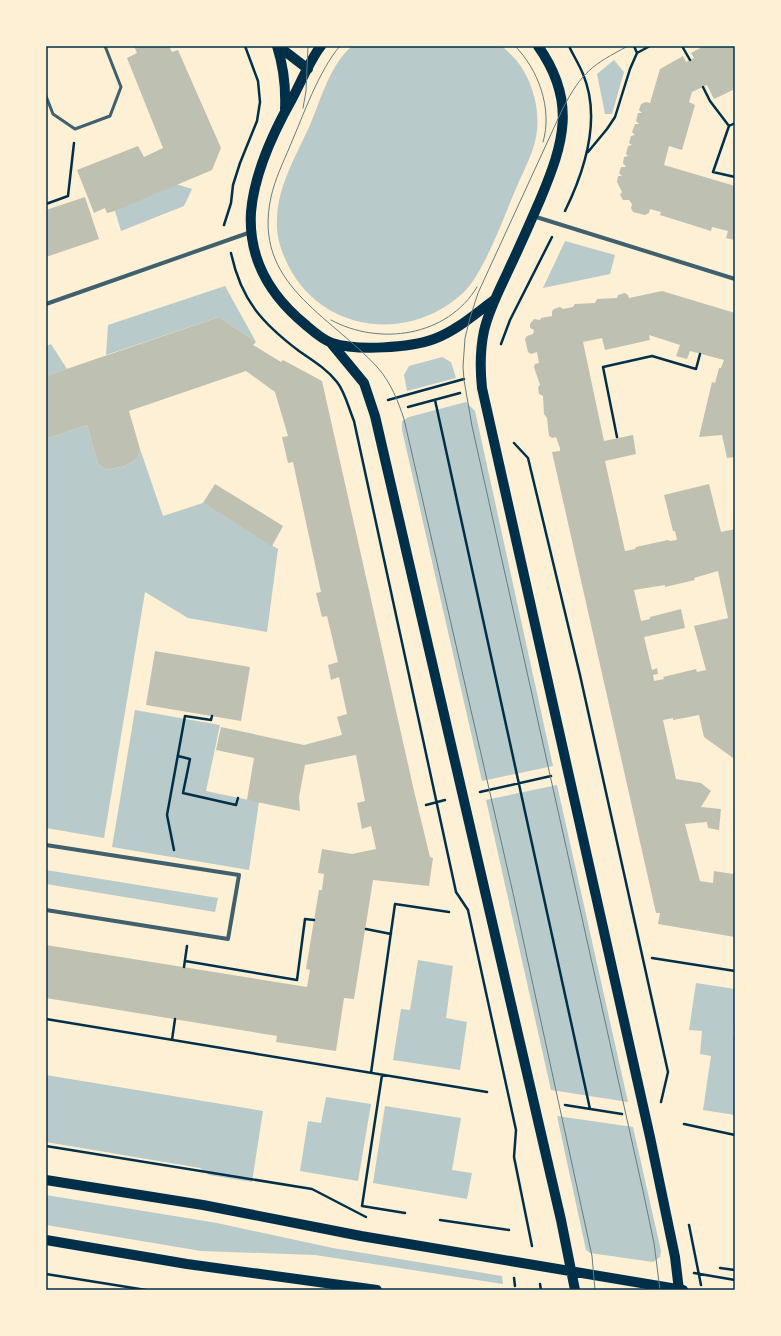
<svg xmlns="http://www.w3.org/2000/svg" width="781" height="1336" viewBox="0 0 781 1336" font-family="Arial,sans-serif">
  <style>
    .green { fill: #b9caca }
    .building { fill: #bec0b2; fill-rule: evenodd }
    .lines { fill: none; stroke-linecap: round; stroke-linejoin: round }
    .path { stroke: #003049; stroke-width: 2.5 }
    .service { stroke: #3f606c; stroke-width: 3 }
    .minor { stroke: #3f606c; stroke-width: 4 }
    .primary { stroke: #003049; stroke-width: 10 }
    .tram { stroke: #657d81; stroke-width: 1 }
    .neatline { fill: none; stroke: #003049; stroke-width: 1.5 }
  </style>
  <rect width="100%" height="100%" fill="#fdf0d5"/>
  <!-- green -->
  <path class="green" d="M 352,46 L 502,46 C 507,51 513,56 517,61 C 533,81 541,112 536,137 C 533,153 525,168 518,184 C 505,213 485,272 463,293 C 409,343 322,333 288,265 C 281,251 276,236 277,220 C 277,187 297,154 310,125 C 321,99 330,65 352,46 Z
    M 614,60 L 624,72 L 612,114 L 605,114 L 597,74 Z
    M 176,184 L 192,189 L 184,206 L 121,231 L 115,211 Z
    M 565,241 L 615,255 L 610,274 L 543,288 Z
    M 225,286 L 256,342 L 219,317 L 106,355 L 108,325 Z
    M 51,344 L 67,369 L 46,376 L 46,346 Z
    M 442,357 L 451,362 L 456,378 L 407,391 L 404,375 L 409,366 Z
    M 466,402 L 475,411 L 553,766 L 482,781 L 402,430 L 402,421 L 409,417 Z
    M 87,425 L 98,464 L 107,470 L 125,466 L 138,458 L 140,449 L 163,516 L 203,503 L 278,549 L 267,632 L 188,618 L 145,592 L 104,838 L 46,828 L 46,439 Z
    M 135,710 L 220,725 L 206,791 L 259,802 L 249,870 L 112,847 Z
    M 557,785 L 628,1102 L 551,1090 L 486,800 Z
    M 46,870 L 218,898 L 215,912 L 46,884 Z
    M 418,960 L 453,966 L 446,1018 L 467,1022 L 460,1070 L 393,1060 L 401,1009 L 410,1010 Z
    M 696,983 L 735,989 L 735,1017 L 733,1035 L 735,1036 L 735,1115 L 703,1110 L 711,1056 L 700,1054 L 702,1031 L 689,1030 Z
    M 46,1075 L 263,1111 L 252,1182 L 209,1175 L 200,1168 L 46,1142 Z
    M 326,1097 L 371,1104 L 358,1181 L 300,1171 L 308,1121 L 321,1123 Z
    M 385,1106 L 461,1118 L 452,1170 L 472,1173 L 467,1199 L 373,1183 Z
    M 557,1116 L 633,1127 L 661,1251 L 660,1257 L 653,1262 L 590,1253 L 586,1250 Z
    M 46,1195 L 217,1223 L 333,1248 L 502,1276 L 503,1284 L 315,1255 L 201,1251 L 46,1225 Z"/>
  <!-- building -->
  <path class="building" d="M 134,46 L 169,46 L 172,52 L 178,50 L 221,148 L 212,170 L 115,211 L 107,213 L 105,208 L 94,213 L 77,170 L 138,146 L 144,157 L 163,148 L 127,58 L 137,53 Z
    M 704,46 L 735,46 L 735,89 L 714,99 L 707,85 L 692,92 L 689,102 L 695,105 L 682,150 L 669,146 L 664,165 L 735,186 L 735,240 L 726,238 L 728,231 L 712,227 L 711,231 L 660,215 L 661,212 L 650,209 L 649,213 L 645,215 L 633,212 L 631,208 L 632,204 L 629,200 L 623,200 L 620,195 L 622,192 L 617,182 L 618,176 L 622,176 L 619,173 L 621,167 L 626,167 L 623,163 L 624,157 L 628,156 L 626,154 L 628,146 L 632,145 L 629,143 L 631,136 L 635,135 L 632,132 L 635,124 L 639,124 L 636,121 L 638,113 L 642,113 L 639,110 L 641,104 L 646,102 L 650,103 L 660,69 L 683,56 L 686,62 L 694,58 L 691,53 Z
    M 85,197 L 99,239 L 46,257 L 46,210 Z
    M 662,291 L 735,313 L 735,457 L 727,458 L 722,435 L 699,437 L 712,382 L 715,383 L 719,368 L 721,368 L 724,360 L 690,351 L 687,359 L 676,356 L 680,345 L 649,335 L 650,340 L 605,350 L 602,338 L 583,342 L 604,441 L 633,435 L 636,454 L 605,461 L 625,551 L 635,549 L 636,547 L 668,540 L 670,541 L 677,540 L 675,531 L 673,531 L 664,495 L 709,484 L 721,532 L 735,529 L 735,754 L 733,758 L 704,737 L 699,715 L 673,720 L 673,718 L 663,720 L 676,779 L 701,783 L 711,791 L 701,807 L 721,809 L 719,830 L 708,828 L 707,822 L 685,824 L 700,881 L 713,883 L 714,871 L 733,874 L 735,870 L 735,937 L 658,924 L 660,913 L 656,913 L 552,452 L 560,451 L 560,448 L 556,437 L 552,438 L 549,436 L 547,418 L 544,414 L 543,396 L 539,394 L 538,387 L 540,385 L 534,367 L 535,364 L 539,363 L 537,352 L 531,354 L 528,352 L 525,339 L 527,336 L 533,334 L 534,330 L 530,328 L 530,324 L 534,319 L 540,320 L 541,318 L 552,316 L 552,311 L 554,309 L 560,307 L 563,309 L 573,307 L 575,304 L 595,303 L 597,299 L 617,298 L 618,295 L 625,293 L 628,295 L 629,298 ZM 718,571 L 728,618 L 694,626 L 706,670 L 697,672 L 696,669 L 663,677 L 664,679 L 654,681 L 653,675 L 658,674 L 657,668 L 652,670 L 644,637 L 685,628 L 681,609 L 650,617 L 650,619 L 641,621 L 634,590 L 665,585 L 665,587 L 695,580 L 694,578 Z
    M 219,317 L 256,342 L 253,345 L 281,362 L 283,360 L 322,381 L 414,791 L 430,857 L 433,858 L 429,886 L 373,880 L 354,999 L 344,998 L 336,1051 L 276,1042 L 277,1036 L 46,998 L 46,945 L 307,987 L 310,970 L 306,969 L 319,890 L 322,890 L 324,874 L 318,873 L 322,849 L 352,854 L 376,849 L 371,826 L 362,829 L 357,803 L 365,801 L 356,755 L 305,765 L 299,797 L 300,811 L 247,800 L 254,758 L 216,750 L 221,727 L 304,745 L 342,735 L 337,717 L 347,714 L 339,677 L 331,680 L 328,665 L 338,662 L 327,616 L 322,617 L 316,593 L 321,592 L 293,462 L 288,463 L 282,437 L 288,436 L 275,392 L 246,371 L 129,411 L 140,449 L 138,458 L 125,466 L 107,470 L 98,464 L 87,425 L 46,439 L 46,376 Z
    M 215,484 L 283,526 L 272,546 L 203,503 Z
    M 155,651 L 250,667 L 241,721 L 146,705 Z"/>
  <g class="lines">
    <!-- path -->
    <path class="path" d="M 634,46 L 637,53
      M 682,46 L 690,60
      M 703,87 L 710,101 L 729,126
      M 735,123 L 729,126 L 713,172 L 735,177
      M 588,152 L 607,129 L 615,117 L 630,69 L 637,53 L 650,46
      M 46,204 L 68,196 L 74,143
      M 565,211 C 585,170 602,119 583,74 C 579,64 573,55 569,46
      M 224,225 L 231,203 L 233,185 L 240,163 L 257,121 L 260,102 L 258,81 L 245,46
      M 231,253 C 241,300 262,323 299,351 C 312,360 327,369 337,382 C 345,392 349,409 354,421 L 456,892 L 468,910 L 516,1130 L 514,1157 L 532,1246
      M 501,344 L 510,320 L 552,237
      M 388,400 L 464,379
      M 435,400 L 590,1109
      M 408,407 L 460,393
      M 617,437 L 603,367 L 652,356 L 696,369 L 700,354
      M 514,443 L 528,458 L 580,675 L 668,1072 L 661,1102
      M 178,756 L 190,759 L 183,793 L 236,805 L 238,798
      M 480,792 L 551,776
      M 426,805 L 445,800
      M 174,850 L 167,815 L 185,716 L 211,720 L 212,716
      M 366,929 L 391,934
      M 652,958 L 735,971
      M 185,961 L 297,980 L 305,919 L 314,920
      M 184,967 L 187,946
      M 46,1019 L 487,1092
      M 172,1040 L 175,1019
      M 371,1073 L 395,904 L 449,912
      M 382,1075 L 362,1206 L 405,1213
      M 565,1105 L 622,1114
      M 684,1124 L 735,1135
      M 46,1146 L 312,1189 L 366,1217
      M 440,1220 L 509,1230
      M 689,1225 L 701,1285
      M 720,1268 L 735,1270
      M 694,1273 L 735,1280
      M 46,1274 L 146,1290
      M 514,1278 L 515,1286
      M 540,1284 L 541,1290"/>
    <!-- service -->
    <path class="service" d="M 46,96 L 53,114 L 75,129 L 110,116 L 121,87 L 105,46"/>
    <!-- minor -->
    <path class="minor" d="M 533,216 L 735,279
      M 46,304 L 251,232
      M 46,845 L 239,875 L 228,939 L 46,910"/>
    <!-- primary -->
    <path class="primary" d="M 277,46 C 284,68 286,86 285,109
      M 278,46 L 308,69
      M 321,46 C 311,58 300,84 292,99 C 274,131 254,175 251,212 C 248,260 271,297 307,326 C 314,332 323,340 332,343 C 356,351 410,348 434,339 C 456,331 475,314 494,300
      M 538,46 C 577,101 564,143 540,200 C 530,223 520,246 509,269 C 500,289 489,309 484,331 C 480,350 480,369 482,388 L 650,1137 L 675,1257 L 679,1290
      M 331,343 L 364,383 L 375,416 L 561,1220 L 575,1290
      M 46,1180 L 203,1205 L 361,1236 L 683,1290
      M 46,1240 L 187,1264 L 377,1290"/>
    <!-- tram -->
    <path class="tram" d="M 340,46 C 319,70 303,116 290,146 C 283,163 275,179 271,197 C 252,284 329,314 378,368 C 391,383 398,401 404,419 L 513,893 L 592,1256 L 595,1290
      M 515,46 C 538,69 553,109 543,142
      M 628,46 C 592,65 582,72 563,108 L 478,293 L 470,318 L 465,338 L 463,367 L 464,380 L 472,426 L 643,1191 L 654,1243 L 660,1290
      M 303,108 L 306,91 L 308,46
      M 331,320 C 379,346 447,337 477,287"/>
  </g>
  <!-- border -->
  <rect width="781" height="1336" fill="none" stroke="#fdf0d5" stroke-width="94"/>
  <rect x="47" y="47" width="687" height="1242" class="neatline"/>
</svg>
